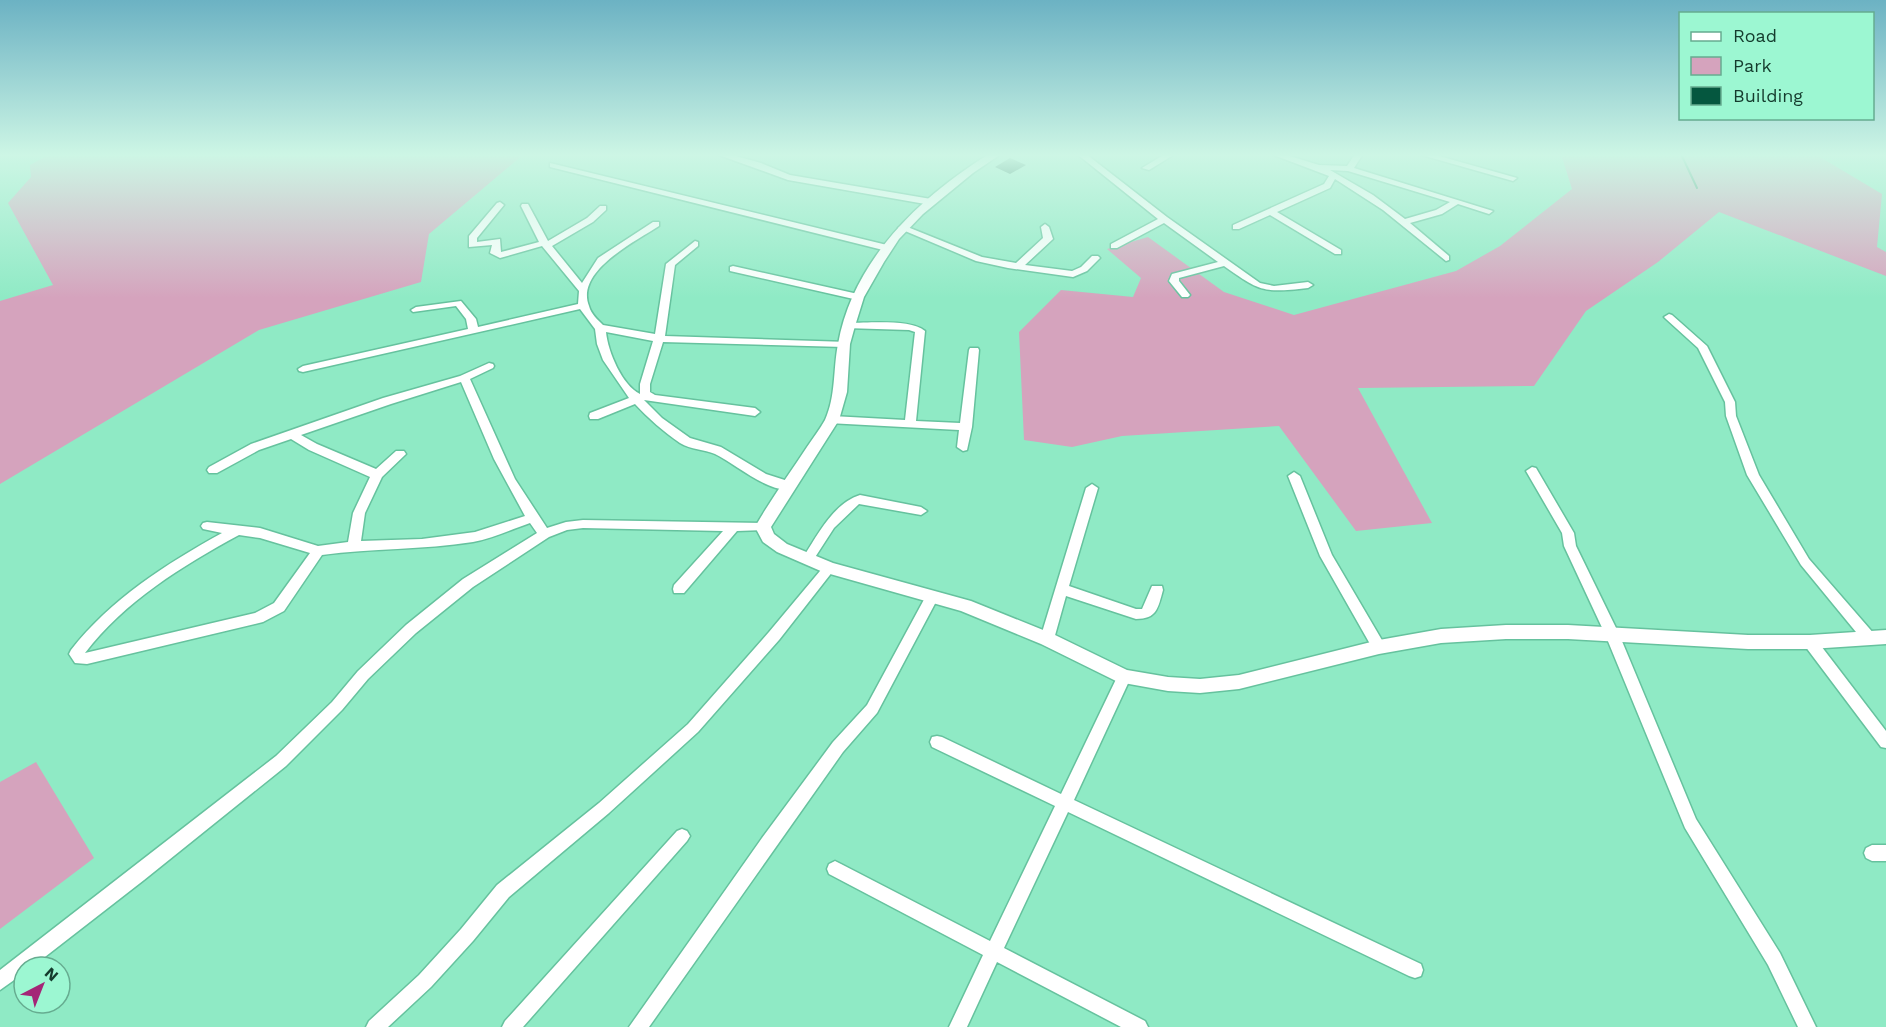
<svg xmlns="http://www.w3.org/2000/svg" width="1886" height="1027" viewBox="0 0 1886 1027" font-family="'Work Sans',sans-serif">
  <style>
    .green { fill: #d5a3bd }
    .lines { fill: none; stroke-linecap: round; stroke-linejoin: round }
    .stream { stroke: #408c6f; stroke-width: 2 }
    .building { fill: #05573f }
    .minor-casing { stroke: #66c29e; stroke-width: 3 }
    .tertiary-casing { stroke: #66c29e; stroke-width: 3 }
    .minor { fill: #fff; fill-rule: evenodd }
    .tertiary { fill: #fff; fill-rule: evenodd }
  </style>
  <rect width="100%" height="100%" fill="#8feac5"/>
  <!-- green -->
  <path class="green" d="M 50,154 L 524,154 L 429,234 L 421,282 L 259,330 L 0,484 L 0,301 L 53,285 L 8,203 L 31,177 L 30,165 Z
    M 1561,154 L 1815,154 L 1882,194 L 1877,247 L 1886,252 L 1886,276 L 1719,212 L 1658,262 L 1586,311 L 1534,386 L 1358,388 L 1432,523 L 1356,531 L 1279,426 L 1122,436 L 1072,447 L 1024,440 L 1019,332 L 1061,290 L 1133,297 L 1141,278 L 1107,249 L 1148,237 L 1224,292 L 1294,315 L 1456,271 L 1500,246 L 1572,189 Z
    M 36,762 L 94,858 L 0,929 L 0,782 Z"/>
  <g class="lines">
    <!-- stream -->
    <path class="stream" d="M 1681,154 L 1697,188"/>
  </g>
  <!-- building -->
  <path class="building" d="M 1010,158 L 1026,165 L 1010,174 L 995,167 Z"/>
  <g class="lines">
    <!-- minor casing -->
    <g class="minor-casing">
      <path id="minor" d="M 716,154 L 729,154 L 761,163 L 790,175 L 931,199 L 935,202 L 931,205 L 788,180 Z
        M 1077,154 L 1086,154 L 1167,217 L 1260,283 L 1274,286 L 1308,282 L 1313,285 L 1308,288 C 1263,293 1261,292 1224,266 L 1179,278 L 1179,281 L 1190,295 L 1188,297 L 1182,297 L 1169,281 L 1172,274 L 1218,262 L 1164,223 L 1117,248 L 1111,248 L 1111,244 L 1158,219 Z
        M 1165,154 L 1175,154 L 1149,170 L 1142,168 Z
        M 1271,154 L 1283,154 L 1319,165 L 1347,166 L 1355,154 L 1363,154 L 1354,168 L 1493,211 L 1489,214 L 1458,204 L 1442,214 L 1410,223 L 1449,256 L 1449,260 L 1446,261 L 1383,210 L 1335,179 L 1330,188 L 1277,212 L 1341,250 L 1341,254 L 1335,254 L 1270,215 L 1239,229 L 1233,229 L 1233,225 L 1324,184 L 1329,176 ZM 1330,170 L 1348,171 L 1450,202 L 1436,210 L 1405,219 L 1373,195 Z
        M 1418,154 L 1432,154 L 1517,178 L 1513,181 Z
        M 550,163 L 887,245 L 892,248 L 887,251 L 550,167 Z
        M 500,202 L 504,205 L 477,238 L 477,242 L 500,239 L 501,252 L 539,242 L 521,206 L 522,204 L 528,204 L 548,241 L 587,218 L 600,206 L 606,206 L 606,210 L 593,222 L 552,246 L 582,283 L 598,258 L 653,222 L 659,222 L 659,226 C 636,241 575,271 589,306 C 591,314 598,320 603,325 L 655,334 L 666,264 L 695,241 L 698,242 L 698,246 L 675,265 L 665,336 L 848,342 L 848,346 L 844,347 L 663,342 L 650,384 L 650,392 L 655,395 L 755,408 L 760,412 L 755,416 L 644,400 L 662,418 L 690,438 L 721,447 L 766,474 L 794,483 L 796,486 L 794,489 C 770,495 736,464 715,454 C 704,449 691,450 680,443 C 664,432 648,418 635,404 L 598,419 L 590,419 L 589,416 L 590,413 L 629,398 L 603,360 L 597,344 L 595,329 L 580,309 L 303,372 L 299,371 L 298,369 L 303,366 L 468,329 L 466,319 L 456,306 L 413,312 L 411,310 L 416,307 L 461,301 L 476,319 L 478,327 L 578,304 L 579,291 L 542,246 L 500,258 L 490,253 L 492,245 L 469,247 L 469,236 L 497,203 ZM 606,332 L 653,341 L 640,384 L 640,394 C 622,385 608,352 606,332 Z
        M 1045,224 L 1049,227 L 1053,239 L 1025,265 L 1072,271 L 1081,267 L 1092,256 L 1098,256 L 1100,258 L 1087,271 L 1073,277 L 1008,268 L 976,261 L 898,228 L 902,225 L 905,226 L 982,257 L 1016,263 L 1043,238 L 1041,227 Z
        M 733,266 L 858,294 L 863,297 L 858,300 L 730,271 L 730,267 Z
        M 1669,314 L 1672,315 L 1707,346 L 1735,402 L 1736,416 L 1759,475 L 1809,559 L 1875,635 L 1877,639 L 1875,643 L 1870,644 L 1865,643 L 1801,565 L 1747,475 L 1726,416 L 1725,402 L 1698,348 L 1666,319 L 1664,317 Z
        M 849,323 C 869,323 911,319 925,331 L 916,421 L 960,423 L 969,350 L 970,348 L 978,348 L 979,350 L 972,427 L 967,450 L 963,451 L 957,447 L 959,430 L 828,423 L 827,420 L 828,417 L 832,416 L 905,420 L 915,332 L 909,330 L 845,328 L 844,326 Z
        M 489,363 L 493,364 L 494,366 L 493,368 L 470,379 L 515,479 L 547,528 L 566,522 L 583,520 L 763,523 L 769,527 L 767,530 L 737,531 L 684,593 L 674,593 L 673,589 L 674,585 L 723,531 L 583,528 L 567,530 L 549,537 L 473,587 L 416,633 L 368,679 L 342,710 L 286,766 L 144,880 L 32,967 L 24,967 L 24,973 L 0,990 L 0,970 L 276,756 L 332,702 L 358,671 L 406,625 L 463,579 L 537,533 L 530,523 C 512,529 492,539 473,542 C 423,550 372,548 322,555 L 284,611 L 263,622 L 87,664 L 75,663 L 69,654 L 71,650 C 111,599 166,564 222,533 L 203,529 L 201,526 L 203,523 L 207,522 L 260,528 L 318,546 L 348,542 L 353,513 L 370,477 L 309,450 L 291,439 L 259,450 L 217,473 L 209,473 L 207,470 L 209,467 L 251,444 L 383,398 L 460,376 ZM 461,382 L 494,459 L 525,516 L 475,532 L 422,539 L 361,541 L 365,513 L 382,477 L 406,454 L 404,451 L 396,451 L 376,469 L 317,444 L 301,435 L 391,404 ZM 239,535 L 260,538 L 310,553 L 274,603 L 255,613 L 85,653 C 125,601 182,566 239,535 Z
        M 1532,467 L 1536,468 L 1574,533 L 1576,546 L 1619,634 L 1696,819 L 1780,953 L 1816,1027 L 1798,1027 L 1768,965 L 1685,828 L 1605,634 L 1564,546 L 1562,533 L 1526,471 Z
        M 1294,472 L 1300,476 L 1332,555 L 1386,647 L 1384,651 L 1379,653 L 1374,651 L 1320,556 L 1288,476 Z
        M 1092,484 L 1098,488 L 1069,586 L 1136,609 L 1142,609 L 1152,586 L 1162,586 L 1163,590 C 1158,608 1157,619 1136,619 L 1066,596 L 1054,639 L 1052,643 L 1047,644 L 1042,643 L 1040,639 L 1086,488 Z
        M 860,495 L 921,507 L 927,511 L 921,515 L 859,504 L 834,528 L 812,562 L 804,562 L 802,559 L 804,556 C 818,534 834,503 860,495 Z
        M 829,563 L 833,565 L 835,568 L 833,571 L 779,640 L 698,732 L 609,813 L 509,897 L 473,941 L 431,987 L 388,1027 L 366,1027 L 369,1021 L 419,975 L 461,929 L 497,885 L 599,803 L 688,724 L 769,632 L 825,565 Z
        M 932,593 L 937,594 L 938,598 L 877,713 L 843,752 L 649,1027 L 629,1027 L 762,838 L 833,742 L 867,705 L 927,594 Z
        M 1810,637 L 1815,638 L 1886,731 L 1886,748 L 1881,747 L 1805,646 L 1803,642 L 1805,638 Z
        M 1124,671 L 1129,673 L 1131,677 L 1074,800 L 1421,964 L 1423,970 L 1421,976 L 1415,978 L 1409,976 L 1068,812 L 1004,948 L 1145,1021 L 1148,1027 L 1121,1027 L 997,962 L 967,1027 L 949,1027 L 983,955 L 829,874 L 827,869 L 829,864 L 835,861 L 841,864 L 990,941 L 1055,806 L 932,747 L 930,742 L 932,737 L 937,736 L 942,737 L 1061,794 L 1119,673 Z
        M 682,829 L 687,831 L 690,836 L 687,841 L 523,1027 L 502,1027 L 505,1021 L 677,831 Z
        M 1872,845 L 1886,845 L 1886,861 L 1872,861 L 1866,858 L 1864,853 L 1866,848 Z"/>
    </g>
    <!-- tertiary casing -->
    <g class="tertiary-casing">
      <path id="tertiary" d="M 989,154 L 1001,154 L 973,173 L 923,214 L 899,239 L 884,262 L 864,297 L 855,326 L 850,344 L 847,392 L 839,420 L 771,527 L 774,534 L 787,544 L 833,563 L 971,601 L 1053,634 L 1127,670 L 1168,677 L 1200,679 L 1239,675 L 1379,640 L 1441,629 L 1506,625 L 1568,625 L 1748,635 L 1810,635 L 1886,630 L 1886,644 L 1810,649 L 1748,649 L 1568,639 L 1506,639 L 1441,643 L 1379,654 L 1239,689 L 1200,693 L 1168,691 L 1118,682 L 1041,644 L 961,611 L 823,572 L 777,552 L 763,542 L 755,527 C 771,499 790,473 807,447 C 813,438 820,429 825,420 C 836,396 833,369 838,344 C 853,260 920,197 989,154 Z"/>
    </g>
    <!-- minor -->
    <use href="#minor" class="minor"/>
    <!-- tertiary -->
    <use href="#tertiary" class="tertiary"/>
  </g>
  <!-- sky -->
  <linearGradient id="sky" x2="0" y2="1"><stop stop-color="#6cb2c3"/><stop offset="0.52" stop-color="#cdf6e5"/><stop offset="1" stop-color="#cdf6e5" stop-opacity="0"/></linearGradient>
  <rect width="1886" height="298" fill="url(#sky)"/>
  <!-- legend -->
  <rect x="1679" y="12" width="195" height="108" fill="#9cf7d2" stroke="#66ac90" stroke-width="1.5"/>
  <rect x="1691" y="32" width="30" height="9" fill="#ffffff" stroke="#66ac90" stroke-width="1.5"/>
  <text x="1733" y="42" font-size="18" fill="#143b2d">Road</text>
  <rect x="1691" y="57" width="30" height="18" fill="#d5a3bd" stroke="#66ac90" stroke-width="1.5"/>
  <text x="1733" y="72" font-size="18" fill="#143b2d">Park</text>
  <rect x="1691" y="87" width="30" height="18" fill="#05573f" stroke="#66ac90" stroke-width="1.5"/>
  <text x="1733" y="102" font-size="18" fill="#143b2d">Building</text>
  <!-- north arrow -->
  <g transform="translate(42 985) rotate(42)"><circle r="28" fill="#9cf7d2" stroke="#66ac90" stroke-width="1.5"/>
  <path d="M0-4.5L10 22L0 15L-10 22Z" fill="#a42577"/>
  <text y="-9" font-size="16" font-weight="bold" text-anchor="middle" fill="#143b2d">N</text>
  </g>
</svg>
